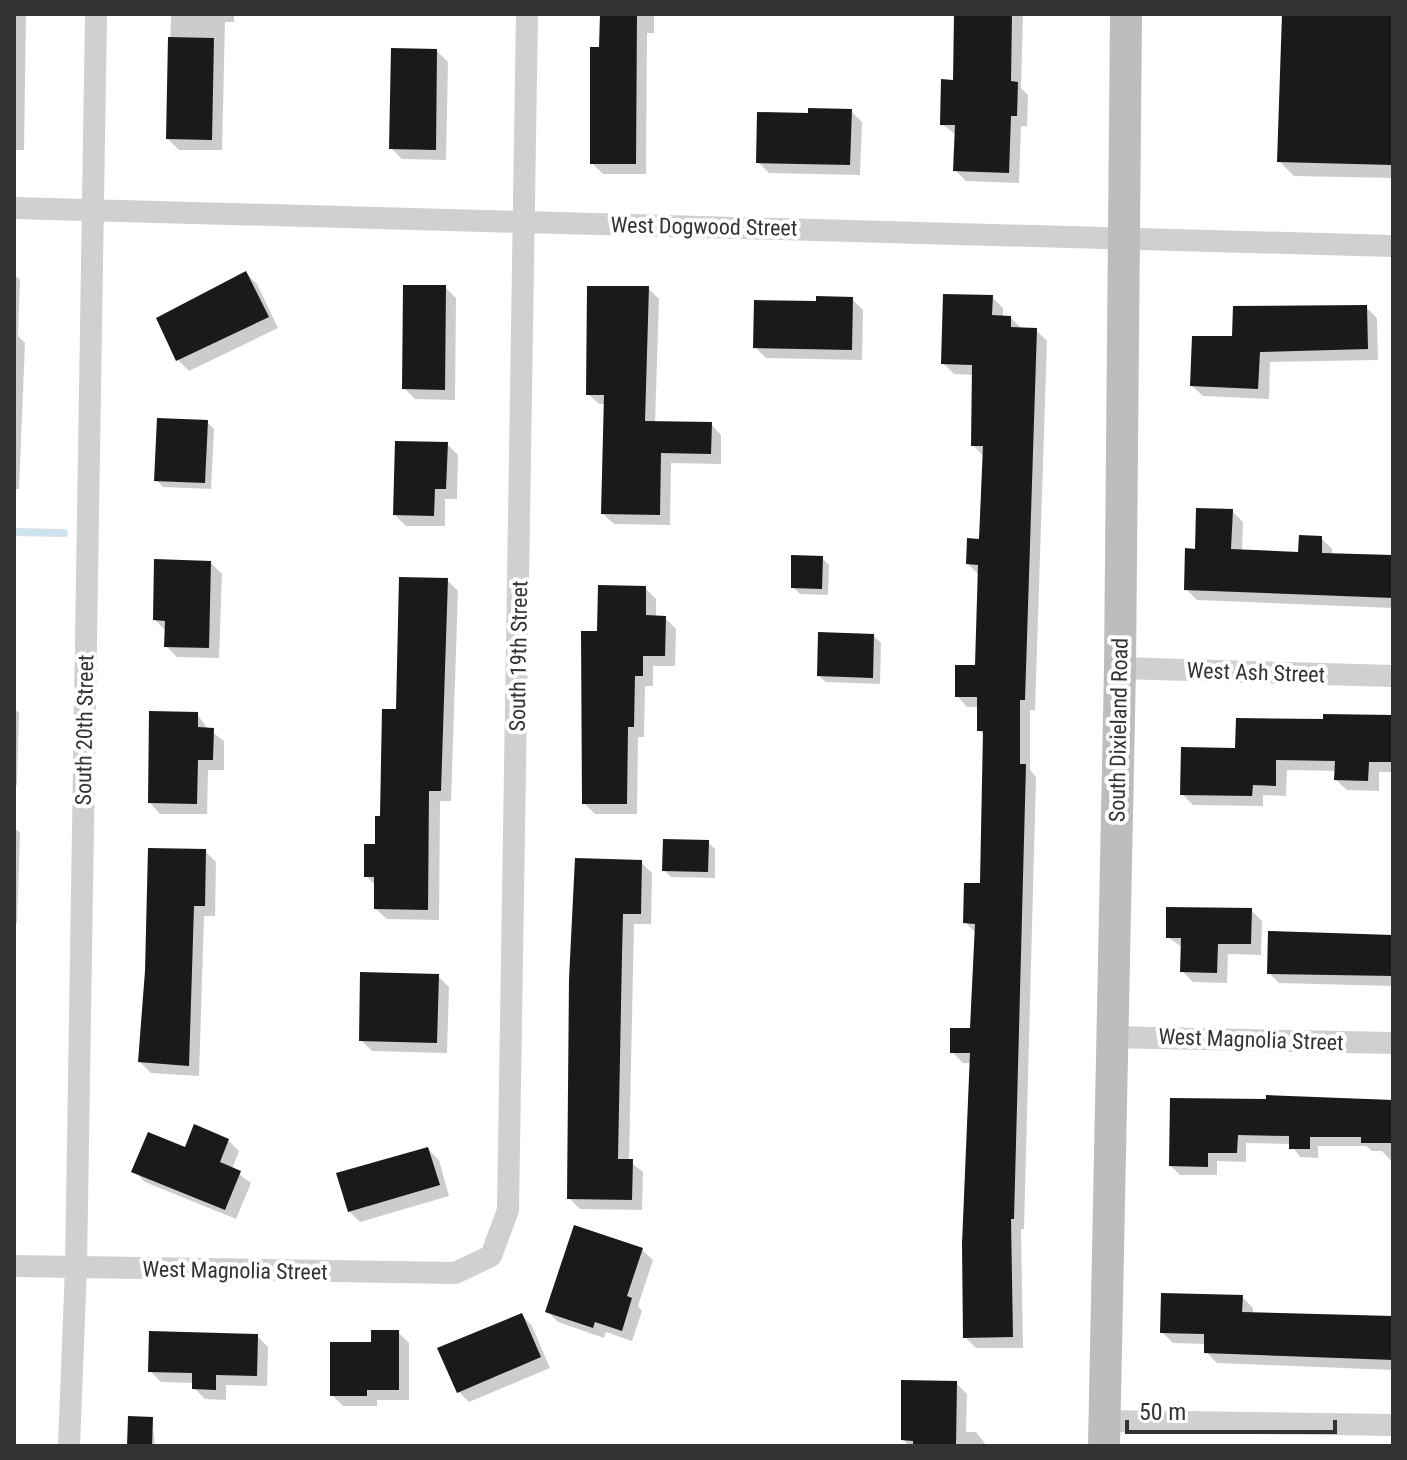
<svg xmlns="http://www.w3.org/2000/svg" width="1407" height="1460" viewBox="0 0 1407 1460" font-family="'Roboto Condensed',sans-serif">
  <style>
    .shadow { fill: #0003 }
    .lines { fill: none; stroke-linecap: round; stroke-linejoin: round }
    .stream { stroke: #cfe2ee; stroke-width: 8 }
    .building { fill: #1a1a1a }
    .street { stroke: #d0d0d0; stroke-width: 22 }
    .secondary { stroke: #bdbdbd; stroke-width: 32 }
    .labels { text-anchor: middle; stroke-width: 8; stroke-linejoin: round; paint-order: stroke }
    .street-label { font-size: 22px; fill: #333; stroke: #fff }
  </style>
  <rect width="100%" height="100%" fill="#fff"/>
  <!-- shadow -->
  <path class="shadow" d="M 14,14 L 26,14 L 24,150 L 14,150 Z
    M 171,14 L 234,14 L 234,22 L 225,22 L 222,150 L 179,150 L 168,139 Z
    M 602,14 L 654,14 L 654,33 L 647,33 L 646,174 L 603,174 L 592,163 Z
    M 956,14 L 1023,14 L 1021,88 L 1028,95 L 1027,126 L 1021,126 L 1019,183 L 966,181 L 955,170 L 956,135 L 942,124 L 955,82 Z
    M 1285,14 L 1393,14 L 1393,178 L 1294,176 L 1279,161 Z
    M 437,51 L 448,62 L 446,160 L 402,159 L 391,148 Z
    M 851,111 L 862,122 L 860,175 L 769,173 L 758,162 L 809,115 Z
    M 246,273 L 257,284 L 278,328 L 189,371 L 178,360 Z
    M 14,274 L 20,280 L 18,336 L 25,343 L 19,489 L 14,489 Z
    M 445,287 L 456,298 L 455,400 L 415,399 L 404,388 Z
    M 648,288 L 659,299 L 655,423 L 711,424 L 721,435 L 721,464 L 671,463 L 670,525 L 614,524 L 603,514 L 605,404 L 599,404 L 588,394 Z
    M 992,297 L 1003,308 L 1003,318 L 1011,318 L 1022,329 L 1036,330 L 1047,341 L 1035,710 L 1030,710 L 1030,770 L 1036,777 L 1024,1229 L 1021,1229 L 1023,1348 L 976,1348 L 965,1337 L 971,1063 L 963,1063 L 952,1052 L 972,1030 L 977,934 L 965,922 L 982,885 L 985,736 L 979,730 L 979,707 L 967,707 L 957,696 L 977,667 L 979,575 L 968,564 L 981,541 L 984,457 L 973,445 L 974,375 L 954,374 L 943,363 Z
    M 852,299 L 863,310 L 862,360 L 766,358 L 755,347 L 818,303 Z
    M 1366,307 L 1377,318 L 1378,360 L 1270,362 L 1269,399 L 1203,396 L 1192,386 L 1234,338 Z
    M 207,422 L 214,429 L 211,489 L 163,487 L 156,480 Z
    M 447,444 L 458,455 L 457,499 L 445,499 L 445,526 L 406,526 L 395,515 Z
    M 1232,511 L 1243,522 L 1242,551 L 1300,554 L 1321,538 L 1332,549 L 1332,555 L 1393,557 L 1393,608 L 1197,600 L 1186,589 L 1197,551 Z
    M 822,558 L 829,565 L 828,595 L 800,594 L 793,587 Z
    M 211,563 L 222,574 L 219,658 L 177,657 L 166,646 L 167,632 L 155,620 Z
    M 447,580 L 458,591 L 451,801 L 440,801 L 439,920 L 387,919 L 376,909 L 376,886 L 366,876 L 377,846 L 398,711 Z
    M 645,588 L 656,599 L 656,618 L 665,618 L 676,629 L 675,666 L 653,666 L 653,686 L 645,686 L 644,737 L 638,737 L 637,814 L 595,814 L 584,803 L 599,633 Z
    M 874,636 L 881,643 L 880,684 L 826,682 L 819,676 Z
    M 14,708 L 19,713 L 17,785 L 14,785 Z
    M 197,714 L 208,729 L 224,741 L 224,770 L 208,770 L 207,814 L 160,814 L 150,803 Z
    M 1393,717 L 1393,772 L 1379,772 L 1379,791 L 1347,790 L 1336,780 L 1337,771 L 1287,770 L 1286,796 L 1263,795 L 1263,806 L 1193,805 L 1182,794 L 1237,750 L 1325,721 Z
    M 14,827 L 20,833 L 17,923 L 14,923 Z
    M 708,842 L 715,849 L 715,878 L 671,877 L 664,870 Z
    M 205,851 L 216,862 L 215,916 L 204,916 L 199,1076 L 151,1073 L 140,1062 Z
    M 641,862 L 652,873 L 651,924 L 634,924 L 629,1161 L 643,1172 L 642,1210 L 580,1209 L 569,1198 L 571,979 Z
    M 1251,910 L 1262,921 L 1261,955 L 1228,954 L 1227,983 L 1193,982 L 1182,971 L 1183,948 L 1168,937 Z
    M 1393,937 L 1393,986 L 1279,983 L 1269,973 Z
    M 438,976 L 449,987 L 447,1053 L 372,1051 L 361,1040 Z
    M 14,977 L 15,978 L 14,1047 Z
    M 1172,1100 L 1393,1101 L 1393,1163 L 1382,1151 L 1372,1151 L 1366,1146 L 1318,1146 L 1318,1158 L 1300,1157 L 1291,1144 L 1246,1143 L 1246,1162 L 1217,1161 L 1217,1175 L 1180,1175 L 1171,1166 Z
    M 228,1140 L 239,1151 L 232,1169 L 251,1183 L 236,1219 L 145,1182 L 134,1171 L 186,1150 Z
    M 428,1149 L 439,1160 L 449,1196 L 360,1222 L 349,1211 Z
    M 642,1250 L 653,1260 L 638,1306 L 642,1311 L 632,1341 L 606,1332 L 604,1338 L 558,1322 L 548,1312 Z
    M 1242,1297 L 1253,1308 L 1253,1314 L 1393,1318 L 1393,1370 L 1217,1363 L 1206,1352 L 1206,1344 L 1173,1343 L 1162,1332 Z
    M 522,1315 L 532,1326 L 550,1368 L 469,1402 L 458,1391 Z
    M 398,1332 L 409,1343 L 409,1400 L 377,1400 L 377,1406 L 343,1406 L 332,1395 L 373,1344 Z
    M 257,1336 L 268,1347 L 267,1386 L 226,1385 L 226,1400 L 205,1399 L 194,1388 L 194,1383 L 161,1382 L 150,1371 Z
    M 956,1383 L 967,1394 L 966,1432 L 976,1432 L 987,1446 L 909,1446 L 903,1439 Z
    M 152,1419 L 155,1446 L 129,1446 Z"/>
  <g class="lines">
    <!-- stream -->
    <path class="stream" d="M 14,532 L 64,533"/>
  </g>
  <!-- building -->
  <path class="building" d="M 600,14 L 637,14 L 636,164 L 590,164 L 590,47 L 599,47 Z
    M 954,14 L 1012,14 L 1011,81 L 1018,82 L 1017,116 L 1011,116 L 1009,173 L 953,171 L 955,125 L 940,125 L 941,79 L 953,80 Z
    M 1282,14 L 1393,14 L 1393,165 L 1277,162 Z
    M 168,37 L 214,38 L 212,140 L 166,139 Z
    M 391,48 L 437,49 L 436,150 L 389,149 Z
    M 808,108 L 852,109 L 850,165 L 756,163 L 757,112 L 808,113 Z
    M 246,271 L 269,317 L 176,361 L 156,318 Z
    M 403,285 L 446,285 L 445,390 L 402,389 Z
    M 587,286 L 649,286 L 645,421 L 712,422 L 711,454 L 661,453 L 660,515 L 601,514 L 604,395 L 586,395 Z
    M 943,294 L 993,295 L 992,315 L 1011,316 L 1011,327 L 1037,328 L 1025,700 L 1020,700 L 1020,764 L 1026,764 L 1014,1219 L 1011,1219 L 1013,1337 L 963,1338 L 962,1244 L 970,1053 L 950,1053 L 950,1028 L 970,1028 L 975,924 L 963,923 L 964,883 L 980,883 L 983,731 L 977,731 L 977,697 L 955,697 L 955,665 L 975,665 L 978,565 L 966,564 L 967,538 L 979,539 L 983,446 L 971,446 L 972,365 L 941,364 Z
    M 816,296 L 853,297 L 852,350 L 753,348 L 754,300 L 816,301 Z
    M 1367,305 L 1368,349 L 1260,352 L 1258,389 L 1190,386 L 1192,336 L 1232,336 L 1233,306 Z
    M 157,418 L 208,420 L 205,483 L 154,481 Z
    M 395,441 L 448,442 L 446,489 L 435,489 L 434,516 L 393,515 Z
    M 1196,508 L 1233,509 L 1231,549 L 1298,552 L 1299,535 L 1322,536 L 1322,553 L 1393,555 L 1393,598 L 1184,590 L 1185,548 L 1195,549 Z
    M 791,555 L 823,556 L 822,589 L 791,588 Z
    M 154,559 L 211,561 L 209,648 L 164,647 L 165,621 L 153,620 Z
    M 399,577 L 448,578 L 441,791 L 429,791 L 428,910 L 374,909 L 374,877 L 364,877 L 364,844 L 375,844 L 375,816 L 380,816 L 382,709 L 396,709 Z
    M 598,585 L 646,586 L 646,615 L 666,616 L 665,656 L 643,656 L 643,676 L 635,676 L 634,727 L 628,727 L 627,804 L 582,804 L 581,631 L 597,631 Z
    M 818,632 L 874,634 L 873,678 L 817,676 Z
    M 149,711 L 198,712 L 198,727 L 214,728 L 213,760 L 198,760 L 197,804 L 148,803 Z
    M 1323,714 L 1393,715 L 1393,762 L 1369,762 L 1368,781 L 1334,780 L 1335,761 L 1276,760 L 1276,786 L 1253,785 L 1252,796 L 1180,795 L 1181,747 L 1235,748 L 1236,718 L 1323,719 Z
    M 663,839 L 709,840 L 708,872 L 662,871 Z
    M 148,848 L 206,849 L 205,906 L 194,906 L 189,1066 L 138,1062 L 145,971 Z
    M 575,858 L 642,860 L 641,914 L 623,914 L 622,955 L 618,1159 L 633,1159 L 632,1200 L 567,1199 L 569,979 Z
    M 1166,907 L 1252,908 L 1251,944 L 1218,944 L 1217,973 L 1180,972 L 1181,938 L 1166,938 Z
    M 1268,931 L 1393,935 L 1393,976 L 1267,974 Z
    M 360,972 L 439,974 L 437,1043 L 359,1041 Z
    M 1266,1095 L 1393,1100 L 1393,1143 L 1361,1143 L 1361,1137 L 1310,1137 L 1310,1149 L 1289,1149 L 1289,1136 L 1238,1135 L 1237,1153 L 1208,1153 L 1208,1167 L 1169,1166 L 1170,1098 L 1266,1099 Z
    M 194,1124 L 229,1139 L 220,1162 L 241,1171 L 225,1210 L 131,1172 L 148,1132 L 185,1147 Z
    M 428,1147 L 440,1185 L 348,1212 L 336,1173 Z
    M 574,1225 L 643,1248 L 627,1296 L 632,1298 L 622,1331 L 595,1322 L 593,1328 L 545,1312 Z
    M 1161,1293 L 1243,1295 L 1242,1312 L 1393,1316 L 1393,1360 L 1204,1353 L 1204,1334 L 1160,1333 Z
    M 522,1313 L 541,1357 L 457,1393 L 437,1348 Z
    M 371,1330 L 399,1330 L 399,1390 L 367,1390 L 367,1396 L 330,1396 L 330,1342 L 371,1342 Z
    M 149,1331 L 258,1334 L 257,1376 L 216,1375 L 216,1390 L 192,1389 L 192,1373 L 148,1372 Z
    M 901,1380 L 957,1381 L 956,1446 L 913,1446 L 913,1441 L 901,1440 Z
    M 128,1416 L 153,1417 L 152,1446 L 127,1446 Z"/>
  <g class="lines">
    <!-- street -->
    <path class="street" d="M 14,208 L 1393,246
      M 1120,668 L 1393,676
      M 1110,1037 L 1393,1043
      M 14,1266 L 455,1273 L 491,1256 L 508,1210 L 527,14
      M 1105,1421 L 1393,1425
      M 69,1446 L 76,1267 L 96,14"/>
    <!-- secondary -->
    <path class="secondary" d="M 1104,1446 L 1120,668 L 1126,14"/>
  </g>
  <g class="labels">
    <!-- street labels -->
    <g class="street-label">
      <text transform="translate(704 226) rotate(1)" y="8">West Dogwood Street</text>
      <text transform="translate(518 656) rotate(-89)" y="8">South 19th Street</text>
      <text transform="translate(1256 672) rotate(2)" y="8">West Ash Street</text>
      <text transform="translate(84 730) rotate(-89)" y="8">South 20th Street</text>
      <text transform="translate(1118 730) rotate(-89)" y="8">South Dixieland Road</text>
      <text transform="translate(1251 1039) rotate(2)" y="8">West Magnolia Street</text>
      <text transform="translate(235 1270) rotate(1)" y="8">West Magnolia Street</text>
    </g>
  </g>
  <!-- border -->
  <rect width="1407" height="1460" fill="none" stroke="#333333" stroke-width="32"/>
  <!-- scale -->
  <path d="M1127 1420v12h208v-12" fill="none" stroke="#333333" stroke-width="4"/>
  <text x="1139" y="1420" font-size="24" fill="#333333" stroke="#ffffff" stroke-width="6" paint-order="stroke">50 m</text>
</svg>
